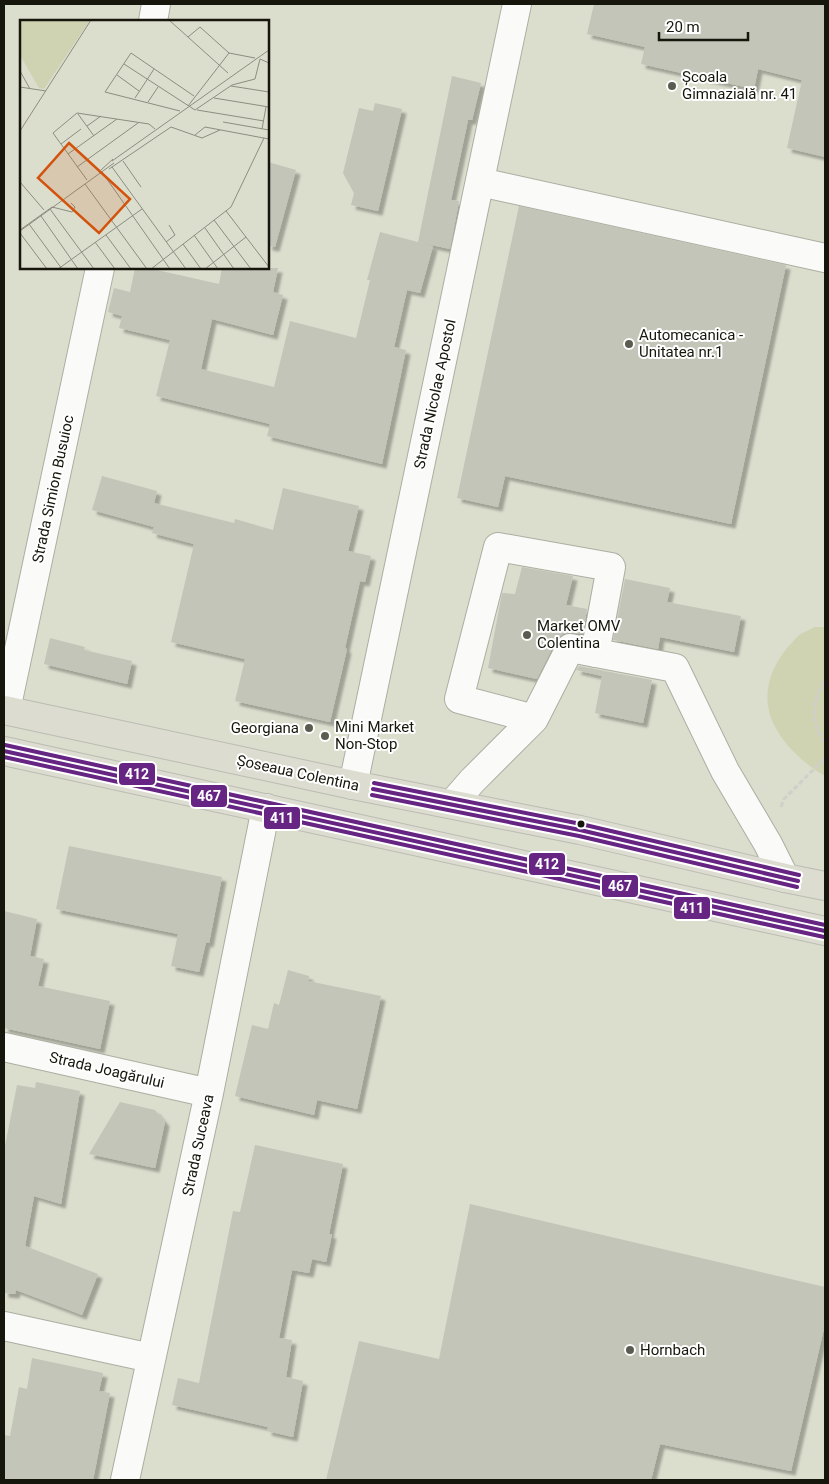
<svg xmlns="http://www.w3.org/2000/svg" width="829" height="1484" viewBox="0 0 829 1484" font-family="Roboto,sans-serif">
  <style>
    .green { fill: #d0d3b2 }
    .building { fill: #c3c5b8; filter: url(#shadow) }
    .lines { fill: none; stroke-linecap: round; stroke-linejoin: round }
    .minor-casing { stroke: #acaea2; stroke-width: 30 }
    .major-casing { stroke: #bbbcb3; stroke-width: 30 }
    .path { stroke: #cfcfcb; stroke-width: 3; stroke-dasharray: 5 2.5; stroke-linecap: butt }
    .minor { stroke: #fafaf8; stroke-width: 28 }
    .major { stroke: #dcdcd0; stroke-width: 28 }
    .bus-1-casing { stroke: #fff; stroke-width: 8 }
    .bus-2-casing { stroke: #fff; stroke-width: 8 }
    .bus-3-casing { stroke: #fff; stroke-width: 8 }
    .bus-1 { stroke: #662483; stroke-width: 4 }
    .bus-2 { stroke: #662483; stroke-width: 4 }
    .bus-3 { stroke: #662483; stroke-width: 4 }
    .poi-dot { fill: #5b5c50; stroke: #fff; stroke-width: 2 }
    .bus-dot { fill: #16160c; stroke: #fff; stroke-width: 2 }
    .labels { text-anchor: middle; stroke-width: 4; stroke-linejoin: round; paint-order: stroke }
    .poi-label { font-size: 15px; fill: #16160c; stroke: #fff; text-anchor: start }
    .street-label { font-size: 15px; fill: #16160c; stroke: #fff }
    .inset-road { fill: none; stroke: #8c8d80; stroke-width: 1 }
    .view { fill: #d3520c; fill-opacity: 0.15; stroke: #d3520c; stroke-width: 2.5 }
    .inset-edge { fill: none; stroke: #16160c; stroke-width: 2.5 }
    .line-badge { stroke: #fff; stroke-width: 2 }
    .badge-label { font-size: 14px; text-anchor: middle; font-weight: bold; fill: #fff }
  </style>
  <defs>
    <filter id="shadow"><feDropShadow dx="4.5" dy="4.5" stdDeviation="1" flood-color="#0004"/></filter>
  </defs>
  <rect width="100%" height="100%" fill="#dbddcd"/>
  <!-- green -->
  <path class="green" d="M 815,627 L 825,627 L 825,776 C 804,764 780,742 771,718 C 762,692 771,667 788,647 C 792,643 796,637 801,634 C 806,631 811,629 815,627 Z"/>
  <!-- building -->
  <path class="building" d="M 594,4 L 825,4 L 825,157 L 787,148 L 802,80 L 758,69 L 754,89 L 641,64 L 645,47 L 587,34 Z
    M 452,76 L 481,83 L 472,120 L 468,120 L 451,200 L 459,201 L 450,249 L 418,242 Z
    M 375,103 L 402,109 L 378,211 L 351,205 L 354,193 L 343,173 L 359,108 L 373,111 Z
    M 268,162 L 296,170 L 275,247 L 268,246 Z
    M 519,206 L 786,265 L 731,524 L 505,476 L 498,507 L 457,498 Z
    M 380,232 L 433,246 L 420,293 L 407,290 L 394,347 L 406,350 L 382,464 L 267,436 L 270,424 L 156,396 L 170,340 L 119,328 L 122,316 L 108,312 L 114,288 L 130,292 L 135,268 L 148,268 L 219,284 L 222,268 L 278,268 L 273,292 L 283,295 L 273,335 L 212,319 L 201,369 L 274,387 L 290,321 L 356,338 L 370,280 L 367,280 Z
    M 102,476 L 157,491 L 154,503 L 234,523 L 235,519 L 273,530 L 283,488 L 359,506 L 348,551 L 371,556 L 365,582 L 360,581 L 345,648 L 347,649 L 330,722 L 235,701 L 245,659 L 171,642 L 194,544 L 152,533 L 154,527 L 92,510 Z
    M 522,567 L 573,576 L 566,605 L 587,609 L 583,634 L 572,633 L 563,634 L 556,641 L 537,679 L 488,668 L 502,593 L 515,594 Z
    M 625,579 L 670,588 L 667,602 L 741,616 L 734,652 L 660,637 L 658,649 L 613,640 Z
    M 50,638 L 85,647 L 84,650 L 132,661 L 127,684 L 44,664 Z
    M 579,666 L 652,680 L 643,723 L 595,713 L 602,676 L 576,670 Z
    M 69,846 L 222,877 L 209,943 L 206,942 L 199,972 L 171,966 L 178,934 L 56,909 Z
    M 4,911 L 37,919 L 30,956 L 44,959 L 38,986 L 110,1001 L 100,1049 L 4,1028 Z
    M 288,970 L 309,976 L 308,981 L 381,996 L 357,1109 L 317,1100 L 314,1115 L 235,1096 L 252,1025 L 268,1029 L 274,1003 L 279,1005 Z
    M 36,1082 L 80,1091 L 61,1204 L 34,1196 L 25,1246 L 98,1274 L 82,1315 L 16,1290 L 15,1294 L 4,1293 L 4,1151 L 17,1085 L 35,1088 Z
    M 120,1102 L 155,1110 L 165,1122 L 155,1168 L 89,1154 Z
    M 255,1145 L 343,1164 L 329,1234 L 332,1234 L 326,1262 L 312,1259 L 309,1273 L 292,1270 L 279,1338 L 292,1340 L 286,1377 L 303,1381 L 293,1437 L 267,1431 L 268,1427 L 172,1405 L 178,1378 L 199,1383 L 233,1211 L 240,1212 Z
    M 470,1204 L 825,1287 L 825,1324 L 791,1471 L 660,1444 L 651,1480 L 326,1480 L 359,1341 L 439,1359 Z
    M 32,1358 L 103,1373 L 99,1391 L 110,1393 L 93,1480 L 4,1480 L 4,1435 L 10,1436 L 19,1387 L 27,1389 Z"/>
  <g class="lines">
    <!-- minor casing -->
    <g class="minor-casing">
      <path id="minor" d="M 153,21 L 156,4
        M 480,182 L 825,258
        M 4,710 L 6,710 L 100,268
        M 534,719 L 459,699 L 498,547 L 611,567 L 595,653
        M 353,785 L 517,4
        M 452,804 L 472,781 L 534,719 L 570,648 L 675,668 L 725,771 L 768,844 L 785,878
        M 4,1047 L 209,1093
        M 4,1326 L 151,1358
        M 125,1480 L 209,1093 L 266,808"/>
    </g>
    <!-- major casing -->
    <g class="major-casing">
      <path id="major" d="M 4,710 L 353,785 L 580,830 L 785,878 L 825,886
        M 4,751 L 825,931"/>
    </g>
    <!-- path -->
    <path class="path" d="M 825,682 C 812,699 810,725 825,742
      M 781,807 L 784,799 L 825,758"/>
    <!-- minor -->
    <use href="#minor" class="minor"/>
    <!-- major -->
    <use href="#major" class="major"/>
    <!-- bus-1 casing -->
    <g class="bus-1-casing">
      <path id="bus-1" d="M 4,751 L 825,931
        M 373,789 L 580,830 L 798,881"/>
    </g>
    <!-- bus-2 casing -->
    <g class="bus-2-casing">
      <path id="bus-2" d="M 4,757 L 824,937
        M 372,795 L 579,836 L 797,887"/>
    </g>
    <!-- bus-3 casing -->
    <g class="bus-3-casing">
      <path id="bus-3" d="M 5,745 L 825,925
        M 374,783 L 581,824 L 799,875"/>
    </g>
    <!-- bus-1 -->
    <use href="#bus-1" class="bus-1"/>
    <!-- bus-2 -->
    <use href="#bus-2" class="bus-2"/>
    <!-- bus-3 -->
    <use href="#bus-3" class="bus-3"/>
  </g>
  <!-- markers -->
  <g class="poi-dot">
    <circle cx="672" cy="86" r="5"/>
    <circle cx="629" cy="344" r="5"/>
    <circle cx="527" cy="635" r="5"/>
    <circle cx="309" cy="728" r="5"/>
    <circle cx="325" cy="736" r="5"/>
    <circle cx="630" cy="1350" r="5"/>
  </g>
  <circle class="bus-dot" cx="581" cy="824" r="4.5"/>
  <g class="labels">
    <!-- poi labels -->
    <g class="poi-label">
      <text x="682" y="82">Școala<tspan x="682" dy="17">Gimnazială nr. 41</tspan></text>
      <text x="639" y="340">Automecanica -<tspan x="639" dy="17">Unitatea nr.1</tspan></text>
      <text x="537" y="631">Market OMV<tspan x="537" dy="17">Colentina</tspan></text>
      <text x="335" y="732">Mini Market<tspan x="335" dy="17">Non-Stop</tspan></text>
      <text x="299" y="733" text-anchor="end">Georgiana</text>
      <text x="640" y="1355">Hornbach</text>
    </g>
    <!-- street labels -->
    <g class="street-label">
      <text transform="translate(435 394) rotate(-78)" y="5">Strada Nicolae Apostol</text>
      <text transform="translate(53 489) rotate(-78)" y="5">Strada Simion Busuioc</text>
      <text transform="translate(298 773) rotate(12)" y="5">Șoseaua Colentina</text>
      <text transform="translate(107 1070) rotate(13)" y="5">Strada Joagărului</text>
      <text transform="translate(198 1145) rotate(-78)" y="5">Strada Suceava</text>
    </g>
  </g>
  <!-- overview -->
  <g transform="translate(20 20)">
    <rect width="249" height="249" fill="#dbddcd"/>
    <path d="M 0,0 L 70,0 L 24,69 L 19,68 L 0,35 Z" fill="#d0d3b2"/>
    <path class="inset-road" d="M 149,0 L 208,53M 168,17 L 180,7 L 209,33M 104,44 L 175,90 L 212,65 L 235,59 L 240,39 L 249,43M 0,51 L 10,69M 97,55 L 119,71M 211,66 L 249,72M 0,67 L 26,71M 115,78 L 134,49M 194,78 L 249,87M 128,82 L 138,67M 168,86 L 209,33 L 235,38M 177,90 L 244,101M 160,91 L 85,72 L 111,33 L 174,76M 58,94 L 74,116M 203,102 L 249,110M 67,106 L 81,96M 151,107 L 182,118 L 200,110M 242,109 L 246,87M 0,111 L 71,0M 175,115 L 185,107 L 249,119M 41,124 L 61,109M 48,134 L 97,99M 92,141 L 249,30M 103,141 L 121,167M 57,147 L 118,103M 92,147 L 166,249M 89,149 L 151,107M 81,150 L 93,139M 82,152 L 150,249M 67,160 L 33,113 L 57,93 L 129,104 L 135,109M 0,162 L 24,190M 65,164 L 127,249M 30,189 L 74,249M 206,191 L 249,247M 21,196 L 58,249M 194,200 L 231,249M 9,204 L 42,249M 185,208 L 214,249M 0,210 L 32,187 L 52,192 L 55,187 L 51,183M 0,211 L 94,143M 0,213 L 27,249M 86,215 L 111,249M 174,215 L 198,249M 75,222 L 95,249M 146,222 L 155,215 L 149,205M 163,224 L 181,249M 38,249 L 122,189M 131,249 L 211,187 L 244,118M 185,249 L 226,217"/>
    <path class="view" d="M 49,123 L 110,179 L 79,213 L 18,158 Z"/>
    <rect width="249" height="249" class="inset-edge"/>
  </g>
  <g class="line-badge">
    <rect x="118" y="762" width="38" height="24" rx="5" fill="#662483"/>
    <rect x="190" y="784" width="38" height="24" rx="5" fill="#662483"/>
    <rect x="263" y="806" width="38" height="24" rx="5" fill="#662483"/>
    <rect x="528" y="852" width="38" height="24" rx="5" fill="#662483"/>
    <rect x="601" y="874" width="38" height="24" rx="5" fill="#662483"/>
    <rect x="673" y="896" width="38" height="24" rx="5" fill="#662483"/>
  </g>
  <g class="badge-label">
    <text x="137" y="779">412</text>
    <text x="209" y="801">467</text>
    <text x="282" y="823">411</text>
    <text x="547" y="869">412</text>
    <text x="620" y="891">467</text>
    <text x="692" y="913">411</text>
  </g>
  <!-- border -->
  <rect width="829" height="1484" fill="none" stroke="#16160c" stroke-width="10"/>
  <!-- scale -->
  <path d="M659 32v8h89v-8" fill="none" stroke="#16160c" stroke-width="2.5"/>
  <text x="666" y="32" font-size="15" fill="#16160c" stroke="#ffffff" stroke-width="4" paint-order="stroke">20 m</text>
</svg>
